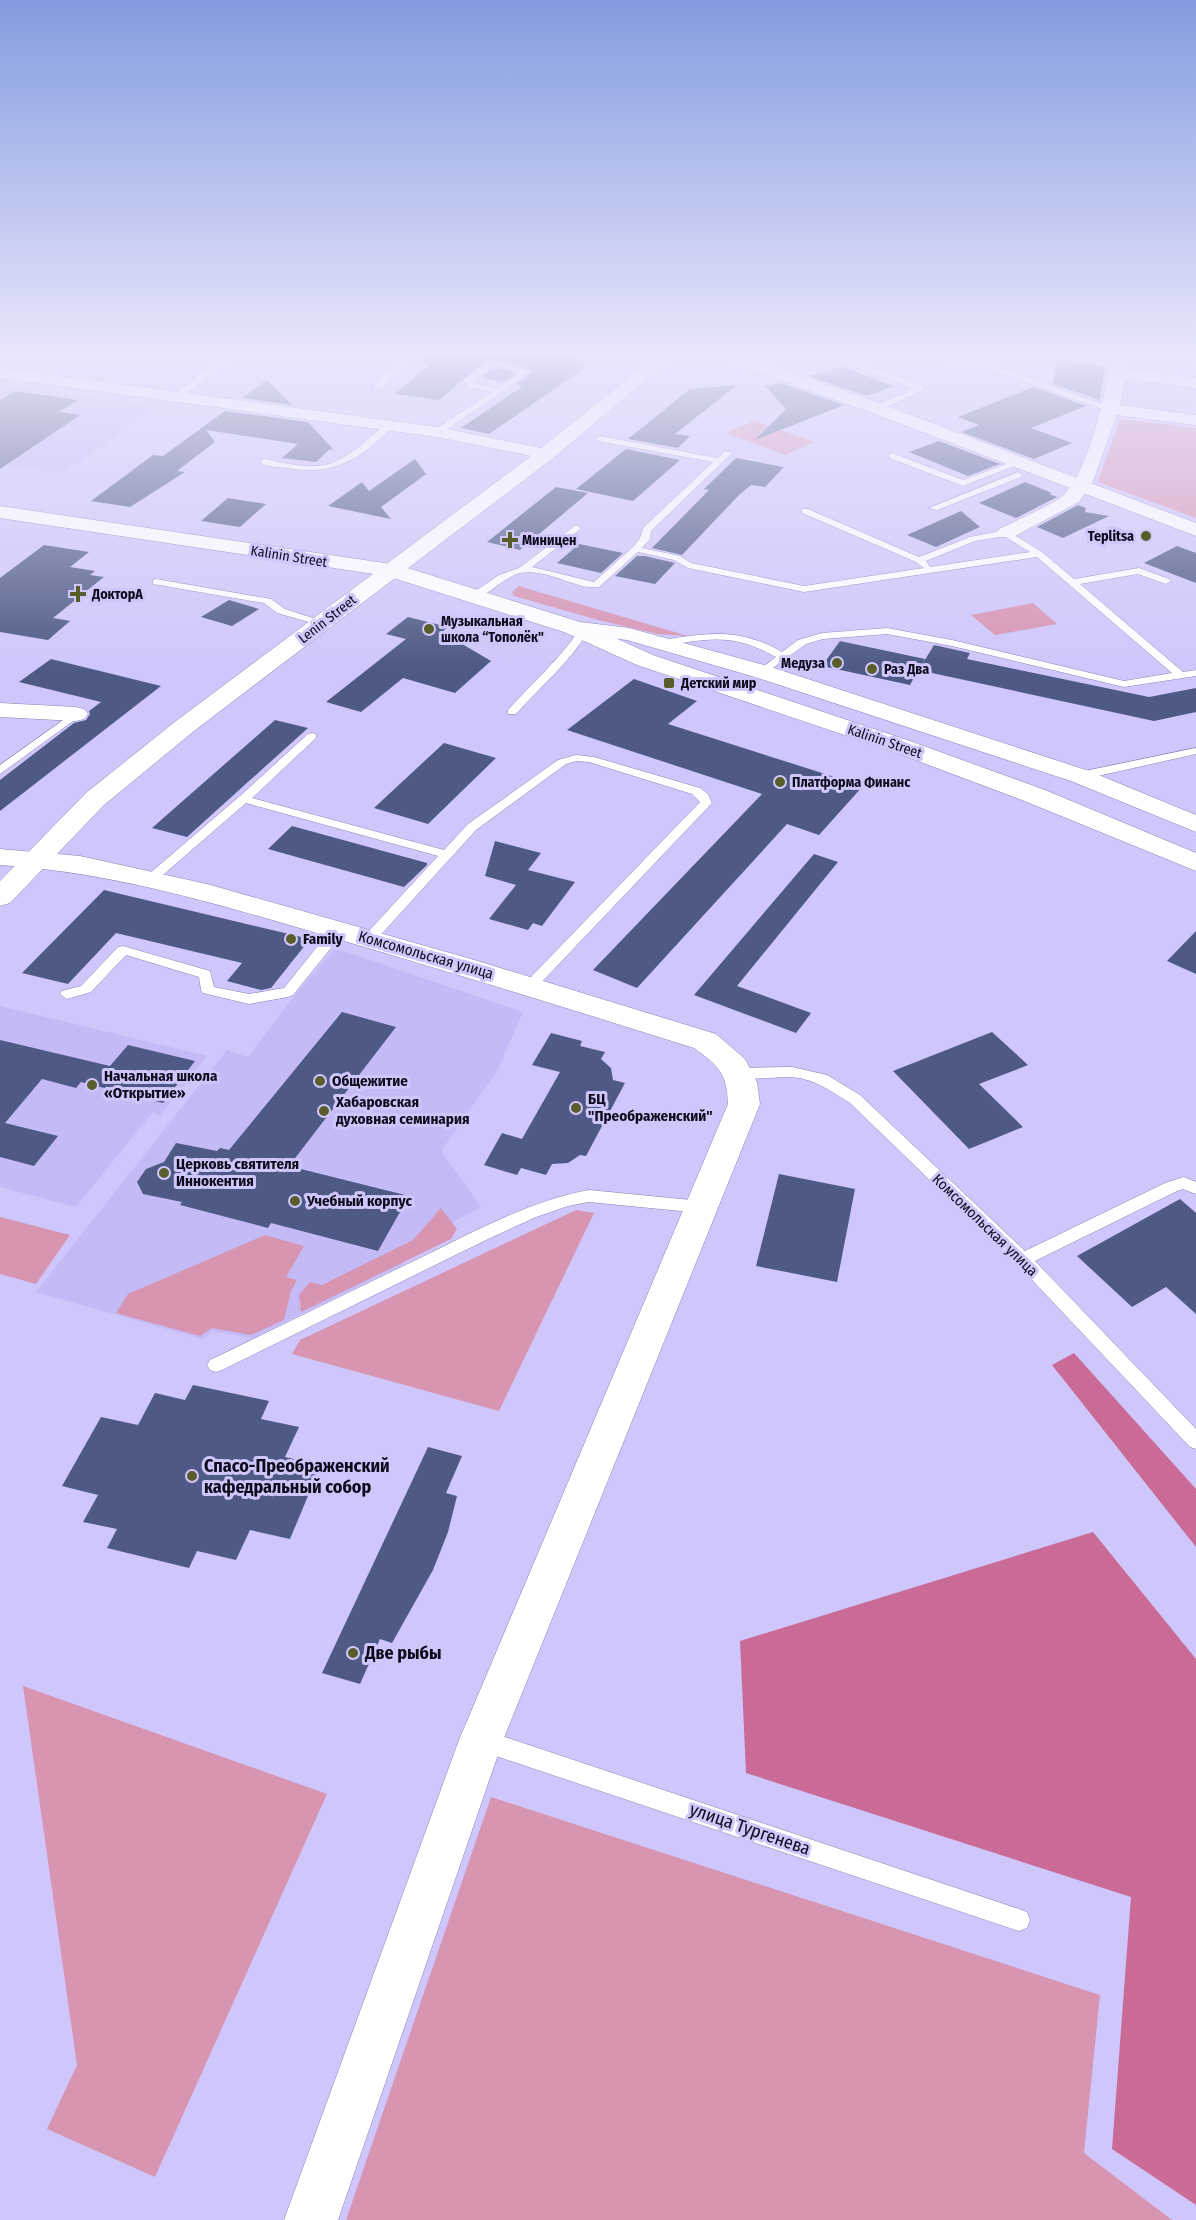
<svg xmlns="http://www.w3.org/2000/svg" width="1196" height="2220" viewBox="0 0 1196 2220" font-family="'Fira Sans Condensed',sans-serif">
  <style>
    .built { fill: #c4baf5 }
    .green { fill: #d795b2 }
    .forest { fill: #ca6b97 }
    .building { fill: #4e5a85 }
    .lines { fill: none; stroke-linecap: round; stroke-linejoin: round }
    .lane-casing { stroke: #8b83b3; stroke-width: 1 }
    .street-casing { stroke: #8b83b3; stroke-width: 1 }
    .secondary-casing { stroke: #8b83b3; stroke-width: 1 }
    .primary-casing { stroke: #8b83b3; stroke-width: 1 }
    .lane { fill: #fff; fill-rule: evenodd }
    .street { fill: #fff; fill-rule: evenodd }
    .secondary { fill: #fff; fill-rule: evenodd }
    .primary { fill: #fff; fill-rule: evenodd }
    .poi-dot { fill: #595d2a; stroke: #cfc7fb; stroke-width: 2 }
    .labels { text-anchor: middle; stroke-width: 6; stroke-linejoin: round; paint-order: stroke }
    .far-poi-label { font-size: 14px; font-weight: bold; fill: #0e0b1c; stroke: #cfc7fb; text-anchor: start }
    .far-street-label { font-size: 14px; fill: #0e0b1c; stroke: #cfc7fb }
    .poi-label { font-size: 15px; font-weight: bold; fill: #0e0b1c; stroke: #cfc7fb; text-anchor: start }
    .street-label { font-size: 15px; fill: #0e0b1c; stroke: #cfc7fb }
    .near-poi-label { font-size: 18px; font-weight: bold; fill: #0e0b1c; stroke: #cfc7fb; text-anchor: start }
    .near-street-label { font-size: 18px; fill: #0e0b1c; stroke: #cfc7fb }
  </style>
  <rect width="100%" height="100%" fill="#cfc7fb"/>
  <!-- built -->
  <path class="built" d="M 0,355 L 111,355 L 86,371 L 0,360 Z
    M 0,385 L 158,407 L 63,473 L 0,464 Z
    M 335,948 L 523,1012 L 497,1071 L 441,1151 L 481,1207 L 452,1223 L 403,1258 L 404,1264 L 252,1338 L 213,1331 L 202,1339 L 36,1292 L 227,1050 L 248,1057 L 295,995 Z
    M 0,1006 L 207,1056 L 160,1115 L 152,1113 L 76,1207 L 0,1187 Z"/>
  <!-- green -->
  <path class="green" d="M 1120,419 L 1196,428 L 1196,518 L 1098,482 Z
    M 754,421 L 814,442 L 785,455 L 726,433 Z
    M 519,586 L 688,636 L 658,634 L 598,620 L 514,596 L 512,592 Z
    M 1033,603 L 1057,624 L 995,635 L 971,615 Z
    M 441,1208 L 457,1229 L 451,1239 L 301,1312 L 299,1295 L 310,1282 L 322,1285 L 413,1240 Z
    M 576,1210 L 594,1213 L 499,1411 L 292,1354 L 300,1340 Z
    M 0,1217 L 70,1235 L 36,1284 L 0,1274 Z
    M 265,1235 L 304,1246 L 286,1277 L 297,1280 L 291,1291 L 284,1320 L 251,1335 L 212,1328 L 200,1336 L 116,1313 L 128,1294 Z
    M 23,1686 L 327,1794 L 155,2177 L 47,2129 L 77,2065 Z
    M 491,1797 L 1100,1995 L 1084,2153 L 1172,2220 L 346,2220 Z"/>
  <!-- forest -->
  <path class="forest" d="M 1074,1353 L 1196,1489 L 1196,1547 L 1052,1365 Z
    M 1093,1532 L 1196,1659 L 1196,2205 L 1112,2149 L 1131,1897 L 746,1773 L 740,1641 Z"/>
  <!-- building -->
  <path class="building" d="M 425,355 L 575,355 L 586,367 L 489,434 L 461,428 L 523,386 L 516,385 L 533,371 L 507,361 L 486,361 L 439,400 L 395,394 L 429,365 L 424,364 Z
    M 1057,361 L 1105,366 L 1100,400 L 1053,384 Z
    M 844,367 L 893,386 L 867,396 L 808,376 Z
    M 492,369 L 505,369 L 516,374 L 503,382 L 481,377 Z
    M 267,380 L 292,405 L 242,398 Z
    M 780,383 L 844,405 L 755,440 L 786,409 L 765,386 Z
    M 737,385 L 675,434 L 690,436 L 678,448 L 628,439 L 690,389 Z
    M 1033,387 L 1086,406 L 1031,428 L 1072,443 L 1034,459 L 961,432 L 979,425 L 958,417 Z
    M 15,391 L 78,400 L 59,412 L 80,415 L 0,469 L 0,400 Z
    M 225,411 L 308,422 L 334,450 L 330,449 L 316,462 L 282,458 L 298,444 L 206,430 L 215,442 L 177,471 L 185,472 L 130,507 L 91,501 L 153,455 L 163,456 Z
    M 939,441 L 1000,464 L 968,476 L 909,452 Z
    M 626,449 L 680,460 L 633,501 L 576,489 Z
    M 736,458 L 784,467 L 765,487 L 751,485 L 738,496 L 682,555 L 652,548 L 709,490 L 704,489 Z
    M 415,459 L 426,474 L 381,507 L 391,519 L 328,506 L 362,482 L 369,491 Z
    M 1025,482 L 1052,493 L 1049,494 L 1057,497 L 1016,518 L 979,503 Z
    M 556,487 L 588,493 L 520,550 L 487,542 Z
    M 228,498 L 266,504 L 240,527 L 201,521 Z
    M 1078,505 L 1086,508 L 1085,512 L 1109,516 L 1063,538 L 1037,527 Z
    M 961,511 L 980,527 L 936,547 L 907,535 Z
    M 579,544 L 623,553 L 601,573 L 557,563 Z
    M 44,545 L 89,552 L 70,567 L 95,571 L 90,575 L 104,577 L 53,618 L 70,621 L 48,640 L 0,632 L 0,578 Z
    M 1177,546 L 1196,553 L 1196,583 L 1144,563 Z
    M 637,556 L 645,556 L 675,563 L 655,584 L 615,576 Z
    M 229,600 L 259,609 L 232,626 L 201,617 Z
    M 408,617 L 448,627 L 442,632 L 491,661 L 455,693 L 403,678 L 361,712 L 326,702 L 406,639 L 386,634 Z
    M 840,641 L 925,659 L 920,668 L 934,645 L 970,653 L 967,659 L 1149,697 L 1196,688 L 1196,712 L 1154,721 L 918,670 L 910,685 L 822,666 Z
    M 51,659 L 161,686 L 0,811 L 0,780 L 74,723 L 86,720 L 90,714 L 89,711 L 101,702 L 19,682 Z
    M 634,679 L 697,701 L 668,724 L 863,786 L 819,835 L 787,824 L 637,988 L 593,970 L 762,794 L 567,730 Z
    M 275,720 L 308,728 L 187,837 L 152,828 Z
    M 444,743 L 496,758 L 428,824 L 374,808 Z
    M 292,826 L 427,863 L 427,865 L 404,887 L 268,849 Z
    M 495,841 L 541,853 L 528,870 L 575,882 L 542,926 L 533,923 L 528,930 L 489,919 L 520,880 L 516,885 L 485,876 Z
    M 814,854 L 838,862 L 737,986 L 811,1013 L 796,1033 L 694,995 Z
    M 104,890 L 310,939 L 271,988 L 261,990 L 227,981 L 242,963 L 116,933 L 68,984 L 22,973 Z
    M 1196,931 L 1196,974 L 1167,961 Z
    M 342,1012 L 396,1027 L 289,1166 L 409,1196 L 378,1251 L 271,1223 L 268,1228 L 180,1205 L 182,1202 L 143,1194 L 137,1182 L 146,1169 L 164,1162 L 176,1143 L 217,1151 L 220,1148 L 229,1150 Z
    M 992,1032 L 1028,1065 L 979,1084 L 1023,1127 L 969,1149 L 893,1071 Z
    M 551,1033 L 582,1041 L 580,1046 L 605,1052 L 601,1059 L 611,1068 L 613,1080 L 625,1083 L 586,1156 L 580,1155 L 568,1163 L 552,1164 L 546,1175 L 521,1168 L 517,1175 L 484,1165 L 502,1133 L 522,1139 L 560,1072 L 532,1065 Z
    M 0,1040 L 110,1066 L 128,1045 L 195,1061 L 163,1103 L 81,1082 L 76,1088 L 42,1079 L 5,1123 L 58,1136 L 34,1166 L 0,1157 Z
    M 779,1174 L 855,1189 L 837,1282 L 756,1266 Z
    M 1180,1199 L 1196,1213 L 1196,1314 L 1166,1287 L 1132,1307 L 1077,1256 Z
    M 193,1385 L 269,1401 L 261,1419 L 299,1427 L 285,1457 L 321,1465 L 290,1539 L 250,1530 L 236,1560 L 197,1551 L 189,1568 L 107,1548 L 117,1529 L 83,1522 L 98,1495 L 62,1486 L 101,1417 L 138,1425 L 155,1393 L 185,1400 Z
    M 428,1447 L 462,1456 L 446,1493 L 457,1496 L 448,1532 L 433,1570 L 392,1643 L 380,1639 L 360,1684 L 322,1673 Z"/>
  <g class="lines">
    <!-- lane casing -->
    <g class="lane-casing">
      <path id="lane" d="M 227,355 L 236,355 L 179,399 L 173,399 L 173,395 Z
        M 407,355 L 416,355 L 380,389 L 374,389 L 374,385 Z
        M 822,355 L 834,355 L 921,385 L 924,390 L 879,410 L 873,410 L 873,406 L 915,389 Z
        M 921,355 L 974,360 L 978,355 L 986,355 L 981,361 L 1115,409 L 1108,411 L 975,364 L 953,363 Z
        M 486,363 L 506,363 L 531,372 L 440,434 L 434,434 L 434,430 L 492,392 L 467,387 L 463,381 ZM 491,367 L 505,367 L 521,373 L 497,388 L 473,383 L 471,381 Z
        M 387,423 L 394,425 C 362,459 334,476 287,468 C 278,467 267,467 260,462 L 264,459 C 281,462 298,467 315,466 C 343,466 367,439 387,423 Z
        M 600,436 L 718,458 L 725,451 L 732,453 L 651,531 L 650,539 L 642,548 L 680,556 L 691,563 L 804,586 L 924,568 L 916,562 L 802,513 L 802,509 L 808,509 L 919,557 L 970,537 L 1006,530 L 1042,552 L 1074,579 L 1139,568 L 1169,579 L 1171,581 L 1166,584 L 1138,574 L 1080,584 L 1183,672 L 1196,670 L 1196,676 L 1124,687 L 952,646 L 887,634 L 823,639 L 806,644 L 763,675 L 759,674 L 759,670 L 776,657 C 731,632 709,639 661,646 L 656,643 L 661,640 C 709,633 738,627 782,652 L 798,640 L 822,633 L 887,628 L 952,640 L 1124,681 L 1172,673 L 1037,557 L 804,592 L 688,568 L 674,560 L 638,552 L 599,587 C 575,590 548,568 521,573 C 504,576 485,600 471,598 L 471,594 L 499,575 L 519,568 L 576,525 L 581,528 L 579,530 L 532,567 L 594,582 L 633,547 L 640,538 L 643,528 L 713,462 L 597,441 L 597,437 ZM 1004,536 L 1030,552 L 930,567 L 926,561 L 975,541 Z
        M 892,453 L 963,480 L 1015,461 L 1022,463 L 963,486 L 889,458 L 889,454 Z
        M 1018,472 L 1022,475 L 1021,477 L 937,510 L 929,508 Z
        M 156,579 L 271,599 L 285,609 L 328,623 L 323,626 L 277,613 L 264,603 L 153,584 L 153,580 Z
        M 583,629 L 588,632 C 569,663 540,687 516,714 L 508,714 L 508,710 C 532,683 560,659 579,630 Z
        M 76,711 L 80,712 L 80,716 L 0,774 L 0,765 Z
        M 312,733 L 316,734 L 316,738 L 252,798 L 444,850 L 468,824 L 558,760 L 576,755 L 594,757 L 700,788 L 708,794 L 712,803 L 536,988 L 526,988 L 524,985 L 526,982 L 700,802 L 692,794 L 589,762 L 576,761 L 566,764 L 476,830 L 376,940 L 371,941 L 364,937 L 366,934 L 438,856 L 246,803 L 157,880 L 149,880 L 147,877 L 149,874 L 240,796 L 308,734 Z
        M 1196,748 L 1196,754 L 1080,780 L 1074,776 L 1080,772 Z
        M 338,926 L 343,927 L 345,930 L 343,933 L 293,995 L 288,997 L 249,1004 L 203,993 L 201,990 L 199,977 L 126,955 L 91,992 L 67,999 L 60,994 L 62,991 L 81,986 L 118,947 L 123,946 L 210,971 L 214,987 L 249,994 L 284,988 L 333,927 Z
        M 792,1067 L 827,1075 L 860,1095 L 1025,1251 L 1165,1183 L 1184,1177 L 1196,1182 L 1196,1194 L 1183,1189 L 1177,1191 L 1035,1261 L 1196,1429 L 1196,1449 L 1190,1447 L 1017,1264 L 850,1103 C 831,1091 812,1077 788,1077 C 776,1077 740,1082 733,1073 L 740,1068 Z
        M 589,1190 L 701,1201 L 707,1203 L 709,1207 L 707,1211 L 701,1213 L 589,1202 L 568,1206 L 536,1217 L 488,1239 L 222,1370 L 216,1372 L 210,1370 L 207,1365 L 210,1360 C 280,1326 350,1292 420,1258 C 474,1232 529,1201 589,1190 Z
        M 484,1730 L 1019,1909 L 1027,1912 L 1030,1920 L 1027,1928 L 1019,1931 L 484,1752 L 476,1749 L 473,1741 L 476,1733 Z"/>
    </g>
    <!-- street casing -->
    <g class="street-casing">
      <path id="street" d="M 1113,355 L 1129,355 L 1126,369 L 1196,378 L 1196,388 L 1125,379 L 1120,405 L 1196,415 L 1196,425 L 1117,415 L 1092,484 L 1079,502 L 1013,537 L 999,537 L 996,533 L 999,529 C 1013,522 1056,503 1065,494 C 1089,470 1106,389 1113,355 Z
        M 0,368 L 437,427 L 546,449 L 552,450 L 555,454 L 552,458 L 546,459 L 437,437 L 0,378 Z
        M 572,621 L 629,628 L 771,667 L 1089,771 L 1196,815 L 1196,832 L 1071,781 L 755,677 L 627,640 L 564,632 L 561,627 L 564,622 Z
        M 0,703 L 76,707 L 84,709 L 88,714 L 84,719 L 76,721 L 0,717 Z
        M 0,849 L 80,856 L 207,884 L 471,959 L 716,1034 L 745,1059 L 757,1082 L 760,1104 L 503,1740 L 338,2220 L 284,2220 L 459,1740 L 728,1104 C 727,1073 719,1066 694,1048 C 570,1009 445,970 320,934 C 214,903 111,872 0,865 Z"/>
    </g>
    <!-- secondary casing -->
    <g class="secondary-casing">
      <path id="secondary" d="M 657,355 L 676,355 L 553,458 L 194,731 L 104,805 L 10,903 L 0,906 L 0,881 L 86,793 L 176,721 L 539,450 Z"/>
    </g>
    <!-- primary casing -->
    <g class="primary-casing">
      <path id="primary" d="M 718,355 L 742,355 L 882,404 L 1196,523 L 1196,536 L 870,412 L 720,359 Z
        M 0,506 L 398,565 L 580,622 L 653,655 L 907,740 L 1045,790 L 1196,853 L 1196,871 L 1027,802 L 889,750 L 637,665 L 564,632 L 387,576 L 0,518 Z"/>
    </g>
    <!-- lane -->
    <use href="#lane" class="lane"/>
    <!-- street -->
    <use href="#street" class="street"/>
    <!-- secondary -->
    <use href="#secondary" class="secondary"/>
    <!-- primary -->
    <use href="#primary" class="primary"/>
  </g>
  <!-- sky -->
  <linearGradient id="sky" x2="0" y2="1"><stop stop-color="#839cdf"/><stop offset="0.53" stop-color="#e9e6fd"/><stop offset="1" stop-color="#e9e6fd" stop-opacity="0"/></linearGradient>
  <rect width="1196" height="666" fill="url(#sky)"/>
  <!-- markers -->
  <g class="poi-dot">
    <circle cx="1146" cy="536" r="6"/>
    <path d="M507 531h6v6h6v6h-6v6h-6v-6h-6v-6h6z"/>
    <path d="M75 585h6v6h6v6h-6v6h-6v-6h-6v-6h6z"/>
    <circle cx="429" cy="629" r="6"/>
    <circle cx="837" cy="663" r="6"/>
    <circle cx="872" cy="669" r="6"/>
    <rect x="663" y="677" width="12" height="12" rx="3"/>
    <circle cx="780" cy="782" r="6"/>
    <circle cx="291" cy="939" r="6"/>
    <circle cx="320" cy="1081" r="6"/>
    <circle cx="92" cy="1085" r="6"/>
    <circle cx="576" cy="1108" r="6"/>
    <circle cx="324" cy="1111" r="6"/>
    <circle cx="164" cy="1173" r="6"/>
    <circle cx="295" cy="1201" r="6"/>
    <circle cx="192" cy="1476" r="6"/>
    <circle cx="353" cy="1653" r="6"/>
  </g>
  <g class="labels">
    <!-- far-poi labels -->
    <g class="far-poi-label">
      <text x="1134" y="541" text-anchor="end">Teplitsa</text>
      <text x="522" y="545">Миницен</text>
      <text x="92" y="599">ДокторА</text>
      <text x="441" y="626">Музыкальная<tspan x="441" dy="16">школа “Тополёк"</tspan></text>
      <text x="825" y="668" text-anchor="end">Медуза</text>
      <text x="884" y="674">Раз Два</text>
      <text x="681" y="688">Детский мир</text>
      <text x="792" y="787">Платформа Финанс</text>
    </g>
    <!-- far-street labels -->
    <g class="far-street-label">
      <text transform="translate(289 556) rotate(9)" y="5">Kalinin Street</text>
      <text transform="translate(327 619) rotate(-38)" y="5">Lenin Street</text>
      <text transform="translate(885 741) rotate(19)" y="5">Kalinin Street</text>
    </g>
    <!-- poi labels -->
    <g class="poi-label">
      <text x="303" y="944">Family</text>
      <text x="104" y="1081">Начальная школа<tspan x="104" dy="17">«Открытие»</tspan></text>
      <text x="332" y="1086">Общежитие</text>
      <text x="588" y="1104">БЦ<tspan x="588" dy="17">"Преображенский"</tspan></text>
      <text x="336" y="1107">Хабаровская<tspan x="336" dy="17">духовная семинария</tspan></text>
      <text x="176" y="1169">Церковь святителя<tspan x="176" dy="17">Иннокентия</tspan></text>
      <text x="307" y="1206">Учебный корпус</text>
    </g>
    <!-- street labels -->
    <g class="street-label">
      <text transform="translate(426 955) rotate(16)" y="5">Комсомольская улица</text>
      <text transform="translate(985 1225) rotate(44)" y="5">Комсомольская улица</text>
    </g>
    <!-- near-poi labels -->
    <g class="near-poi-label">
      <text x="204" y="1472">Спасо-Преображенский<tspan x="204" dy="21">кафедральный собор</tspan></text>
      <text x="365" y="1659">Две рыбы</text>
    </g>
    <!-- near-street labels -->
    <g class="near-street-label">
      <text transform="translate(750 1829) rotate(19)" y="6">улица Тургенева</text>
    </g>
  </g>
</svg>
